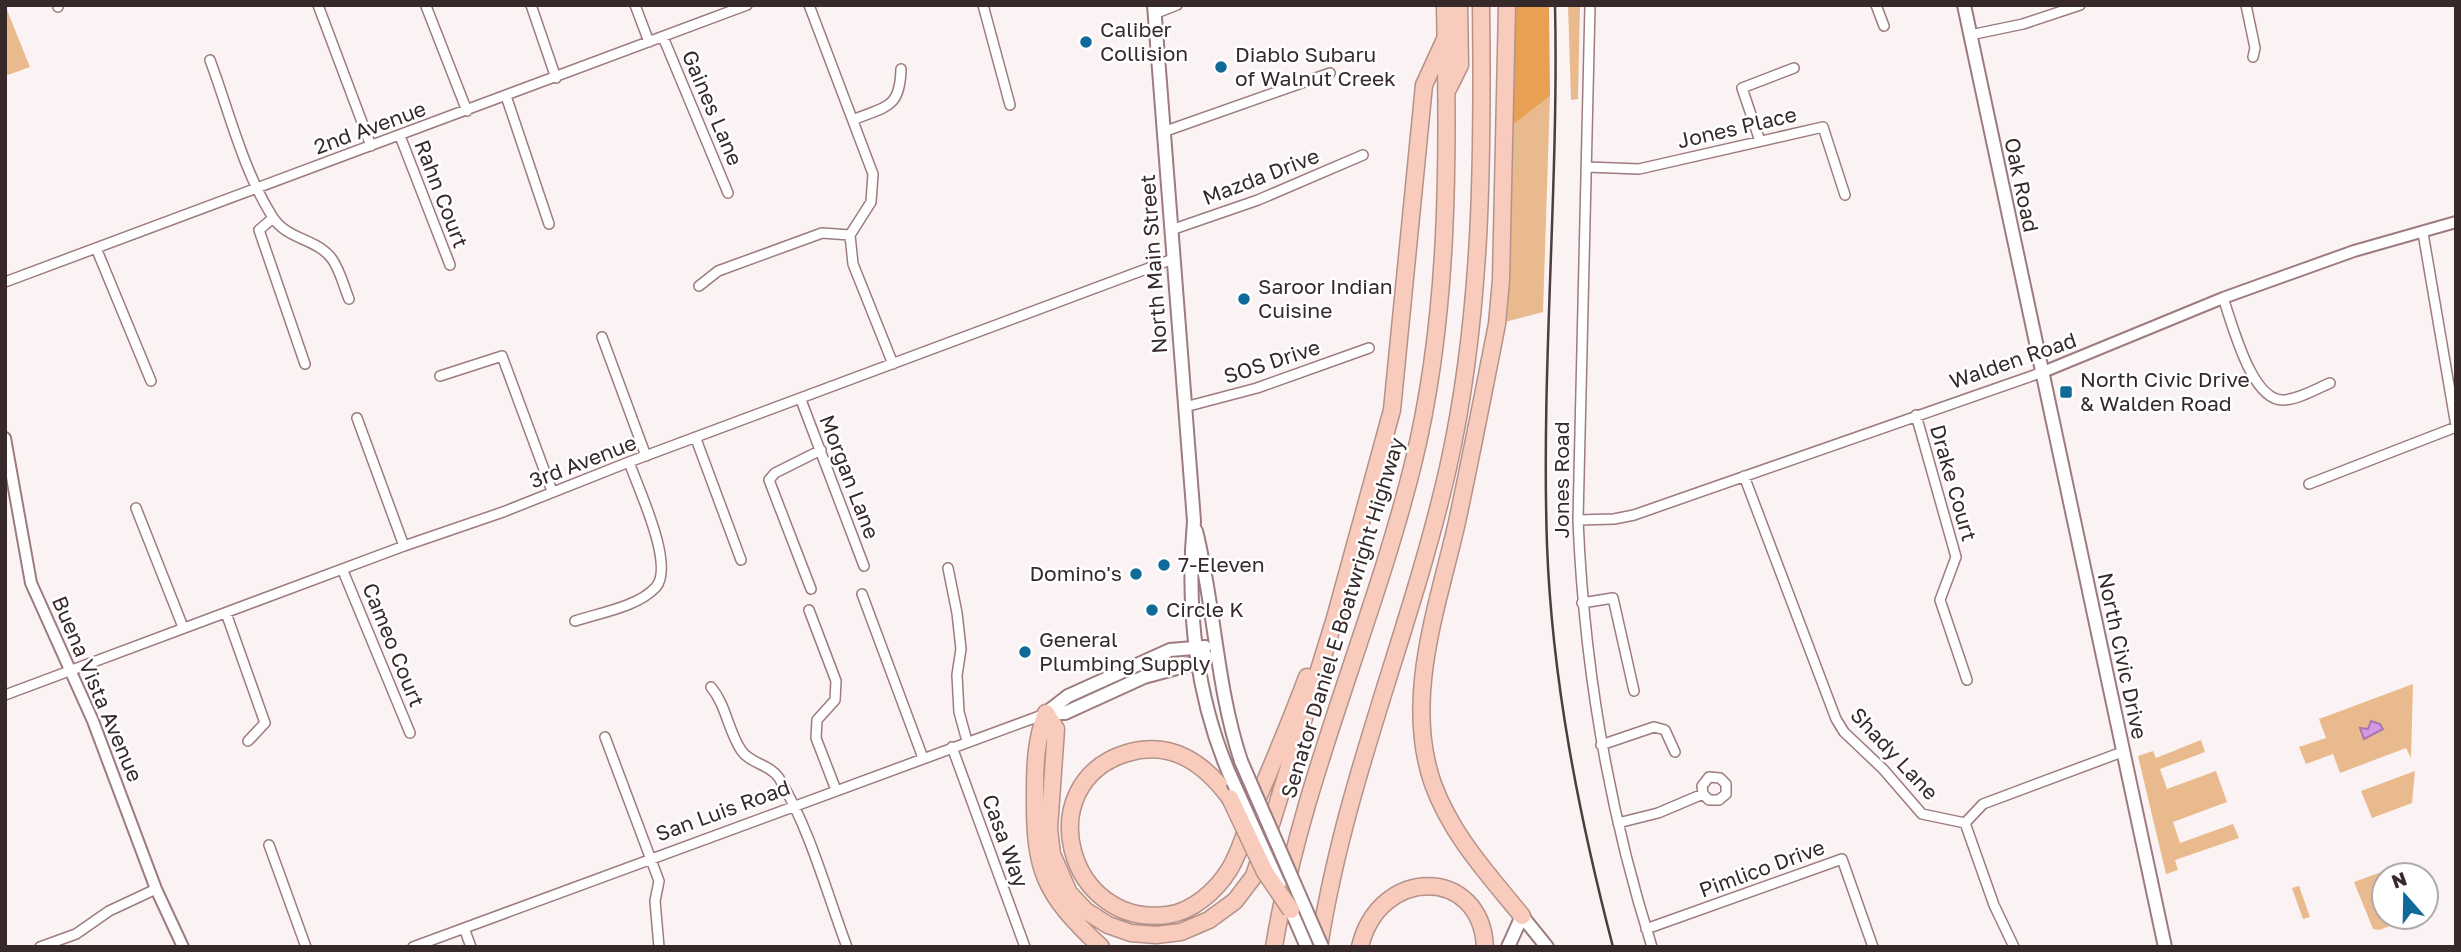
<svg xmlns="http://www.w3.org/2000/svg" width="2461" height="952" viewBox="0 0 2461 952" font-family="'Golos Text',sans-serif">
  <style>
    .green { fill: #e9ba8d }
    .forest { fill: #e7a054 }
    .water { fill: #d598e5; stroke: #a677ad; stroke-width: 2 }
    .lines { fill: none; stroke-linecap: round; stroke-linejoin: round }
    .minor-casing { stroke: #9d7b7e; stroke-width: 12 }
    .tertiary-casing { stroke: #9d7b7e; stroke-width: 14 }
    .secondary-casing { stroke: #9d7b7e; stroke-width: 16 }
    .motorway-casing { stroke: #b4928a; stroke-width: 19 }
    .minor { stroke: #fff; stroke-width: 9 }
    .tertiary { stroke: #fff; stroke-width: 10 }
    .secondary { stroke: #fff; stroke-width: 12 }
    .motorway { stroke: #f8cbbd; stroke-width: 16 }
    .rail { stroke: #4b3e3e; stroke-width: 2.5 }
    .secondary-bridge-casing { stroke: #9d7b7e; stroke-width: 16; stroke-linecap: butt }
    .motorway-bridge-casing { stroke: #b4928a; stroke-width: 19; stroke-linecap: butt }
    .secondary-bridge { stroke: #fff; stroke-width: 12 }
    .motorway-bridge { stroke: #f8cbbd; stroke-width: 16 }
    .poi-dot { fill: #0f6999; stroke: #fff; stroke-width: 2.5 }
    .labels { text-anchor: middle; stroke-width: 5; stroke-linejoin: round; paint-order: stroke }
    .poi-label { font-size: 21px; fill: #37292a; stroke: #fff; text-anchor: start }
    .street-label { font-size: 21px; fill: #37292a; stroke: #fff }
  </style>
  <rect width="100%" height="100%" fill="#fbf3f3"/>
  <!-- green -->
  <path class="green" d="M 5,5 L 30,67 L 5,76 Z
    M 1568,5 L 1580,5 L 1578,99 L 1571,100 Z
    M 1550,96 L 1543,312 L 1497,324 L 1505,131 Z
    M 2413,684 L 2411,758 L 2406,748 L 2340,773 L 2333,754 L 2306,764 L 2299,747 L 2326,738 L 2319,719 Z
    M 2201,740 L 2205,752 L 2160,769 L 2167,789 L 2216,771 L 2227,802 L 2173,822 L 2180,843 L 2233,824 L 2239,838 L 2175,860 L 2178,870 L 2166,874 L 2138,756 L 2153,751 L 2156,758 Z
    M 2415,771 L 2412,803 L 2372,818 L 2361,791 Z
    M 2401,865 L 2405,875 L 2384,875 L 2384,917 L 2415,917 L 2379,930 L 2373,929 L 2354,882 Z
    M 2299,886 L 2310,917 L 2303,919 L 2292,888 Z"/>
  <!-- forest -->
  <path class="forest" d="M 1507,5 L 1549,5 L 1550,96 L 1505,131 Z"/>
  <!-- water -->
  <path class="water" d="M 2371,721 L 2380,724 L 2383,729 L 2364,739 L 2360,728 L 2368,729 Z"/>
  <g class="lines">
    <!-- minor casing -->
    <g class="minor-casing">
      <path id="minor" d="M 58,5 L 58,7
        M 318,5 L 371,146
        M 531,5 L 556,78
        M 635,5 L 649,42
        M 809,5 L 873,174 L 871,202 L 850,235 L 853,264 L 893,364
        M 983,5 L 1010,105
        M 1590,5 L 1578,520 C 1584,665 1608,808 1652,947
        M 1876,5 L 1884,26
        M 2246,5 L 2255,48 L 2253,57
        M 426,6 L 467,111
        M 1154,14 L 1177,5
        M 1970,35 L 2023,24 L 2080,5
        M 663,37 L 728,193
        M 210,60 C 229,111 243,170 272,216 C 286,240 317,238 332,259 C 340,270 344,287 349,299
        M 506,96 L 549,224
        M 853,120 C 886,106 900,109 901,69
        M 1163,132 L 1330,73
        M 400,136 L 450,265
        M 1760,141 L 1742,88 L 1794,68
        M 1587,167 L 1639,169 L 1823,127 L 1845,195
        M 273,218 L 259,230 L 305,364
        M 1171,230 L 1258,200 L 1363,155
        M 2423,233 L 2456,426
        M 96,248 L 151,381
        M 5,282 L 747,5
        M 699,286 L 718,271 L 822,233 L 850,235
        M 2223,298 C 2232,322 2251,402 2284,400 C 2299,399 2316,389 2330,383
        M 602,337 L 646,456
        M 440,376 L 502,356 L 552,491
        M 801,400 L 864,566
        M 1185,407 L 1257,388 L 1369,348
        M 1916,415 L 1956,557 L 1940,600 L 1967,680
        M 357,418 L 404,546
        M 696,439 L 741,560
        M 1744,476 L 1836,719 L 1844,732 L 1883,769 L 1922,814 L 1965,823 L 1994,905 L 2014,947
        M 2309,484 L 2456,427
        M 136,508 L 183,627
        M 1578,520 L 1614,519 L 1634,515 L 2043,372
        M 948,568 L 957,613 L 961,649 L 957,675 L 959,712 L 967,741
        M 343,571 L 410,733
        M 811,589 L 769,480 L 775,473 L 821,450
        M 862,594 L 923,758
        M 1582,603 L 1613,598 L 1634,691
        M 809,610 L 836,681 L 835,700 L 817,720 L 816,738 L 836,790
        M 226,613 L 265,723 L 248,741
        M 575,621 C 599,613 638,607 656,587 C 675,565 638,488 629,462
        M 711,687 C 726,705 728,730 741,750 C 750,764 770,764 779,778 C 810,829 826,891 847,947
        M 5,695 L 404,546 L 503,512 L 629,462 L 1173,259
        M 605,737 L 659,881 L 655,901 L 659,947
        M 1601,745 L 1654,727 L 1665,730 L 1675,752
        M 952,747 L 1025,947
        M 1618,823 L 1658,813 L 1703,794 L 1709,800 L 1719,800 L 1726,794 L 1726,784 L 1720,778 L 1709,777 L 1702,786 L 1703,794
        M 1965,823 L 1983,804 L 2122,752
        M 269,845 L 306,947
        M 464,928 L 471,947
        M 1646,929 L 1842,859 L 1873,947
        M 40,947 L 76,934 L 109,911 L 156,889
        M 413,947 L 1045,714"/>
    </g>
    <!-- tertiary casing -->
    <g class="tertiary-casing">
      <path id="tertiary" d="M 2043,372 L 2223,298 L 2354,251 L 2456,222
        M 5,438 L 31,583 L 93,721 L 156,889 L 183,947"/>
    </g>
    <!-- secondary casing -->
    <g class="secondary-casing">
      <path id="secondary" d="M 1154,5 L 1194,521 C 1186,609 1196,701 1233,782
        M 1964,5 L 2165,947
        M 1196,531 C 1215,607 1216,686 1241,761
        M 1046,713 L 1068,696 L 1170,650 L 1205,647
        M 1046,713 L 1065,713 L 1144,677 L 1199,662 L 1206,656
        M 1291,910 L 1307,947
        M 1508,947 L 1522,916 L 1547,947"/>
    </g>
    <!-- motorway casing -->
    <g class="motorway-casing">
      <path id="motorway" d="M 1507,5 L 1501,280 L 1497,324 C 1484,390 1471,457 1457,522 C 1438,606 1403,699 1433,784 C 1452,836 1488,874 1522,916
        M 1448,89 L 1460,65 L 1459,5
        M 1046,713 L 1056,729 L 1049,829 L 1052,854 L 1069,893 L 1086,911 L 1108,925 L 1131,933 L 1156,935 L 1181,932 L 1209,920 L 1235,901 L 1254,876 L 1273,818 L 1335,618 L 1392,410 L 1424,85 L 1446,37
        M 1046,713 C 1036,740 1035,763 1035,792 C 1034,870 1043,893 1101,947
        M 1230,798 C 1204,763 1172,740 1127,753 C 1029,783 1067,928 1167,915 C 1192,912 1216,891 1229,870 C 1241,851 1247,826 1255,805 C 1273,763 1291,720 1307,677
        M 1274,947 C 1301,781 1373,626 1413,464 C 1450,314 1448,159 1445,5
        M 1319,947 C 1345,780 1411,631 1448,468 C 1482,316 1483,160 1481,5
        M 1360,947 C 1379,866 1481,866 1485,947"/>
    </g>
    <!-- minor -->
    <use href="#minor" class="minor"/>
    <!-- tertiary -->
    <use href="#tertiary" class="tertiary"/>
    <!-- secondary -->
    <use href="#secondary" class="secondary"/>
    <!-- motorway -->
    <use href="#motorway" class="motorway"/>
    <!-- rail -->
    <path class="rail" d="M 1555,5 C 1559,185 1541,365 1547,545 C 1552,680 1579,816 1613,947"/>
    <!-- secondary-bridge casing -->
    <g class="secondary-bridge-casing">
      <path id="secondary-bridge" d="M 1241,761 L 1322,947
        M 1233,782 L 1279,884"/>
    </g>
    <!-- motorway-bridge casing -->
    <g class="motorway-bridge-casing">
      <path id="motorway-bridge" d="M 1230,798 L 1265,872 L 1291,910"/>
    </g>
    <!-- secondary-bridge -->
    <use href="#secondary-bridge" class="secondary-bridge"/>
    <!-- motorway-bridge -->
    <use href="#motorway-bridge" class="motorway-bridge"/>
  </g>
  <!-- markers -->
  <g class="poi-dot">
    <circle cx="1086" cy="42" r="7"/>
    <circle cx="1221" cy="67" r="7"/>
    <circle cx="1244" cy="299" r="7"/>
    <rect x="2059" y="385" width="14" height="14" rx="3.5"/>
    <circle cx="1164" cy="565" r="7"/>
    <circle cx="1136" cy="574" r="7"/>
    <circle cx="1152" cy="610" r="7"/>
    <circle cx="1025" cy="652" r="7"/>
  </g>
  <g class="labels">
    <!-- poi labels -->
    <g class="poi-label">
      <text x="1100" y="37">Caliber<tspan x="1100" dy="24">Collision</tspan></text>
      <text x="1235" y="62">Diablo Subaru<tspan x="1235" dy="24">of Walnut Creek</tspan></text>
      <text x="1258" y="294">Saroor Indian<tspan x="1258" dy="24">Cuisine</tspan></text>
      <text x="2080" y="387">North Civic Drive<tspan x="2080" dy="24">&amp; Walden Road</tspan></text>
      <text x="1178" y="572">7-Eleven</text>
      <text x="1122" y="581" text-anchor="end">Domino's</text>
      <text x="1166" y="617">Circle K</text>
      <text x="1039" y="647">General<tspan x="1039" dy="24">Plumbing Supply</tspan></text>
    </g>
    <!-- street labels -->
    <g class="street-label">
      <text transform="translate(712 108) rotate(67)" y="7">Gaines Lane</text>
      <text transform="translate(370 128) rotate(-20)" y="7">2nd Avenue</text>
      <text transform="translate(1737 128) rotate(-13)" y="7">Jones Place</text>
      <text transform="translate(1261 177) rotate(-21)" y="7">Mazda Drive</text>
      <text transform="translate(2021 185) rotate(78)" y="7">Oak Road</text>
      <text transform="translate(441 194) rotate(69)" y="7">Rahn Court</text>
      <text transform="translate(1154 264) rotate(-94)" y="7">North Main Street</text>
      <text transform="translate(2013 361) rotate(-19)" y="7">Walden Road</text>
      <text transform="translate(1272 362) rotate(-18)" y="7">SOS Drive</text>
      <text transform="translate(583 462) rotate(-21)" y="7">3rd Avenue</text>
      <text transform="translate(849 477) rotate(69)" y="7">Morgan Lane</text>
      <text transform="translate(1562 480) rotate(-90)" y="7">Jones Road</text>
      <text transform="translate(1953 483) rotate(74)" y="7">Drake Court</text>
      <text transform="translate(1343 618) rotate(-73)" y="7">Senator Daniel E Boatwright Highway</text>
      <text transform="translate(393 645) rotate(68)" y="7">Cameo Court</text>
      <text transform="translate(2122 656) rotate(78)" y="7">North Civic Drive</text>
      <text transform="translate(97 689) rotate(67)" y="7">Buena Vista Avenue</text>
      <text transform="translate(1894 754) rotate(47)" y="7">Shady Lane</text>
      <text transform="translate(723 811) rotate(-20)" y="7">San Luis Road</text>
      <text transform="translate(1005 841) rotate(70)" y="7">Casa Way</text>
      <text transform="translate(1762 869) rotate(-20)" y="7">Pimlico Drive</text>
    </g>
  </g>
  <!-- border -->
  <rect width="2461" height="952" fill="none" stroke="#37292a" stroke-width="14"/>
  <!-- north arrow -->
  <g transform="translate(2405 896) rotate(340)"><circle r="33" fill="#ffffff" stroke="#afa9aa" stroke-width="2"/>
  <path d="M0-5L12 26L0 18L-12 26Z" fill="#0f6999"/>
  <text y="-10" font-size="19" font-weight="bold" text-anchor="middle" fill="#37292a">N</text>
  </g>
</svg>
